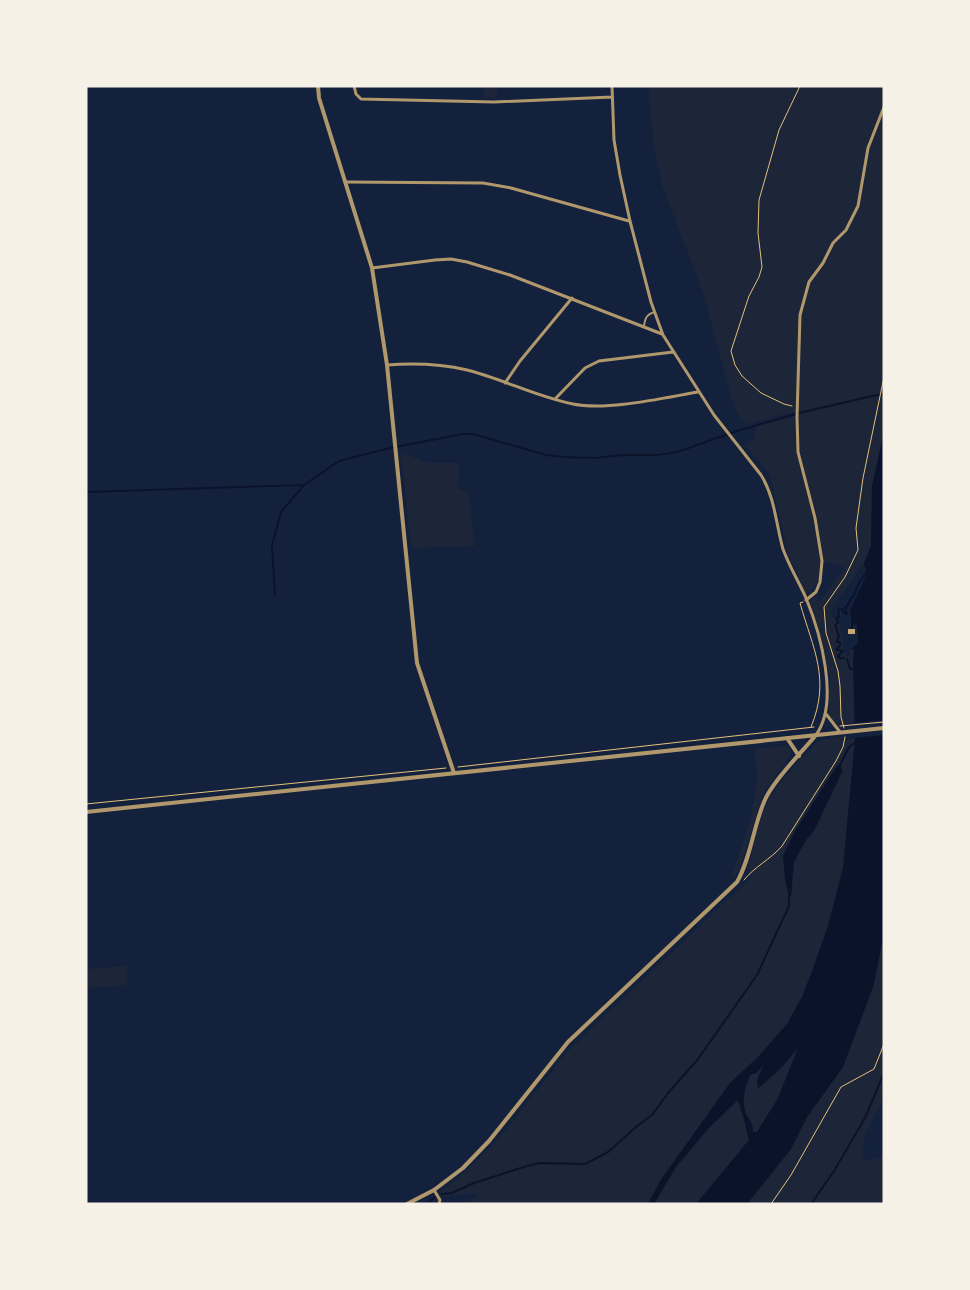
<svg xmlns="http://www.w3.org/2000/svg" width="970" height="1290" viewBox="0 0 970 1290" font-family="Barlow,sans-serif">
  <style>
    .green { fill: #1d2539; fill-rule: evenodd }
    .water { fill: #0b132b; fill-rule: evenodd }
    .pier { fill: #14213d }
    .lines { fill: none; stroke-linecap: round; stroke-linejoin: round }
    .stream { stroke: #0b132b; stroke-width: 2 }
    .building { fill: #c6a872 }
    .path { stroke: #e5c07b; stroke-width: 1 }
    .service { stroke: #b1986c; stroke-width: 2 }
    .minor { stroke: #b1986c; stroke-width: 3 }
    .tertiary { stroke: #b1986c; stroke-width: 4 }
  </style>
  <rect width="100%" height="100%" fill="#14213d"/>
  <!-- green -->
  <path class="green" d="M 484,86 L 498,86 L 496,98 L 483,98 Z
    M 648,86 L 884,86 L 884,432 L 872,486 L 871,546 L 864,563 L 833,607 L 831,614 L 832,619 L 840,613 L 843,614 L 838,620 C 842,625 843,647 845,655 L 849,656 L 851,649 L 854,650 L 855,722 L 835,724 L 828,714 L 830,679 L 823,645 L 810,601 L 816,596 L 820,601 L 844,569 L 844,567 L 822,561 C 821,578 819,584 806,595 L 787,550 L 770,475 L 745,445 L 754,440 L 756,426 L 796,416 L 802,412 L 796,411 L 747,424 L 737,413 L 731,397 L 704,295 L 662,185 L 654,147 Z
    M 401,452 L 428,463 L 459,463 L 458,490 L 468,492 L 475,546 L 411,548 Z
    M 841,736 L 843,741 L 855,739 L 843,868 L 828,926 L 802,997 L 787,1024 L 758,1057 L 730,1083 L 660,1181 L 648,1204 L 467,1204 L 476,1197 L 477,1193 L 443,1197 L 441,1192 L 477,1161 L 501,1136 L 568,1051 L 747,881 L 754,872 L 747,869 C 754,850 756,829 764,810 C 775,784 798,762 817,742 L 825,739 ZM 841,764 L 814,831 L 806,840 L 794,862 L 791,896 L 783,856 L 795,831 L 837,766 Z
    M 787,746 L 791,750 L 789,758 L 763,793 L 740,868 L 735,877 L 730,879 C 742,849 757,805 757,772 C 757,765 755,757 754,749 Z
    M 884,932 L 884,1097 L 865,1135 L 863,1152 L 864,1161 L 884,1157 L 884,1204 L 747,1204 L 791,1149 L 807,1117 L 843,1067 L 874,984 Z
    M 128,966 L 126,985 L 86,988 L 86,969 Z
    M 799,1046 L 778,1098 L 757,1132 L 753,1133 C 753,1123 750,1122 746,1114 C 741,1100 745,1088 750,1075 L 756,1073 L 764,1064 L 759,1088 L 781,1068 Z
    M 738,1099 L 745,1123 L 749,1140 L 696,1204 L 654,1204 L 676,1167 L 708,1129 Z"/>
  <!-- water -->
  <path class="water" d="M 884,432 L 884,932 L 874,984 L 843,1067 L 807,1117 L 791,1149 L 747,1204 L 744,1204 L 741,1201 L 738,1204 L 696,1204 L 749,1140 L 745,1123 L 738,1100 L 708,1129 L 676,1167 L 654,1204 L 648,1204 L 660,1181 L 730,1083 L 758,1057 L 787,1024 L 802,997 L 813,969 L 828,926 L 843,868 L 855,739 L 853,660 L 854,650 L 851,649 L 858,643 L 857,625 L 852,624 L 850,611 L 867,573 L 864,563 L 871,546 L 872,486 ZM 798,1048 L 778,1098 L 757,1132 L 753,1132 C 753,1122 750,1122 746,1114 C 741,1100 745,1089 750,1075 L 756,1073 L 763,1066 L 757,1080 L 758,1089 L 781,1068 Z
    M 841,764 L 842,772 L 814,831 L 806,840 L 794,862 L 791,896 L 789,896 L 785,880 L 783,856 L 795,831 L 837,766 Z"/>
  <!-- pier -->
  <path class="pier" d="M 884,720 L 884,735 L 852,738 L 852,723 Z"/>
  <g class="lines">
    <!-- stream -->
    <path class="stream" d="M 86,492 L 304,485 L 339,461 L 390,448 L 463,434 L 473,434 L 546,455 L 563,457 L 595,458 L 623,455 L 657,455 L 677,452 L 737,431 L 803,412 L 877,395 L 884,395
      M 275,595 L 272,545 L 281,512 L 304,485
      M 852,629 L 852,621
      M 844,658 L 840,658 L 838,656 L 843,651 L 836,649 L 840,646 L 840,642 L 837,642 L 837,640 L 839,636 L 835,625 L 838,623 L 836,618 L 839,617 L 838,610 L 842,609 L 844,613 L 847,614 L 845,608 L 850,602 L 850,599 L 853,597 L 860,581 L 868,570
      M 847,659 L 850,669 L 855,668
      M 840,765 L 849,747 L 855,743
      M 442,1194 L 452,1193 L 474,1183 L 527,1166 L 540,1163 L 585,1164 L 608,1152 L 636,1127 L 653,1114 L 668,1093 L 698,1059 L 757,975 L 789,906 L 789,895
      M 426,1204 L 434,1198
      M 811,1204 L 834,1171 L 865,1118 L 884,1073"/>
  </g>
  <!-- building -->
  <path class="building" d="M 848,629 L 855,629 L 855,634 L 848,634 Z"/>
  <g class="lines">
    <!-- path -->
    <path class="path" d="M 792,406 L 784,404 L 761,393 L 742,376 L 735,365 L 731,351 L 749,296 L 759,277 L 762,267 L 758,233 L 759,200 L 779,130 L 800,86
      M 803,602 L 800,603 C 813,649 831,679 811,727
      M 840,726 L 884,722
      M 844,728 L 841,717 L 840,686 L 838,671 L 826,633 L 824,607 L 845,577 L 858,550 L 856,528 L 863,478 L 884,377
      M 458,767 L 814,727
      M 86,804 L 446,768
      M 744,880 C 754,867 771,859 782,846 L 836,761 L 843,747 L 845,737
      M 771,1204 L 791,1175 L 841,1087 L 874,1069 L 884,1044"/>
    <!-- service -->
    <path class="service" d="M 644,326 C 645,318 647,314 655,312"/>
    <!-- minor -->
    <path class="minor" d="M 354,86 L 356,94 L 361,99 L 494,102 L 612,97
      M 612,86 L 614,140 L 620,175 L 630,221 L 651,302 L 663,335 L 714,415 L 761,475 C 775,497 776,525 783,549 C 789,566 799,582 806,598 C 820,632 840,702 816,735
      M 345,182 L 483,183 L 511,188 L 629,221
      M 372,268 L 435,260 L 451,259 L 467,262 L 510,275 L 662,334
      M 387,365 C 414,363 441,364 467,370 C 503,379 537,397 573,404 C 607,411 663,398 698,392
      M 505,383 L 520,361 L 572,298
      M 555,399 L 585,368 L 599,361 L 673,352
      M 806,600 L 816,592 L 820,582 L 822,561 L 815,518 L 798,452 L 797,417 L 800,315 L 809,282 L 823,263 L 833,243 L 846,230 L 858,206 L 868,148 L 884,107
      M 826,714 L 840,732
      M 434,1190 L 440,1200 L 439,1204"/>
    <!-- tertiary -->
    <path class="tertiary" d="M 318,86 L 319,98 L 372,268 L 387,365 L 417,663 L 454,773
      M 787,738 L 799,756
      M 86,812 L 884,728
      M 407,1204 L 434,1190 L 463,1168 L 489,1141 L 568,1042 L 737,882 C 751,857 753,828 764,802 C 772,782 801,753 816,735"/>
  </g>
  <!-- border -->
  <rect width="970" height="1290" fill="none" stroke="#f6f1e7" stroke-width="175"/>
</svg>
